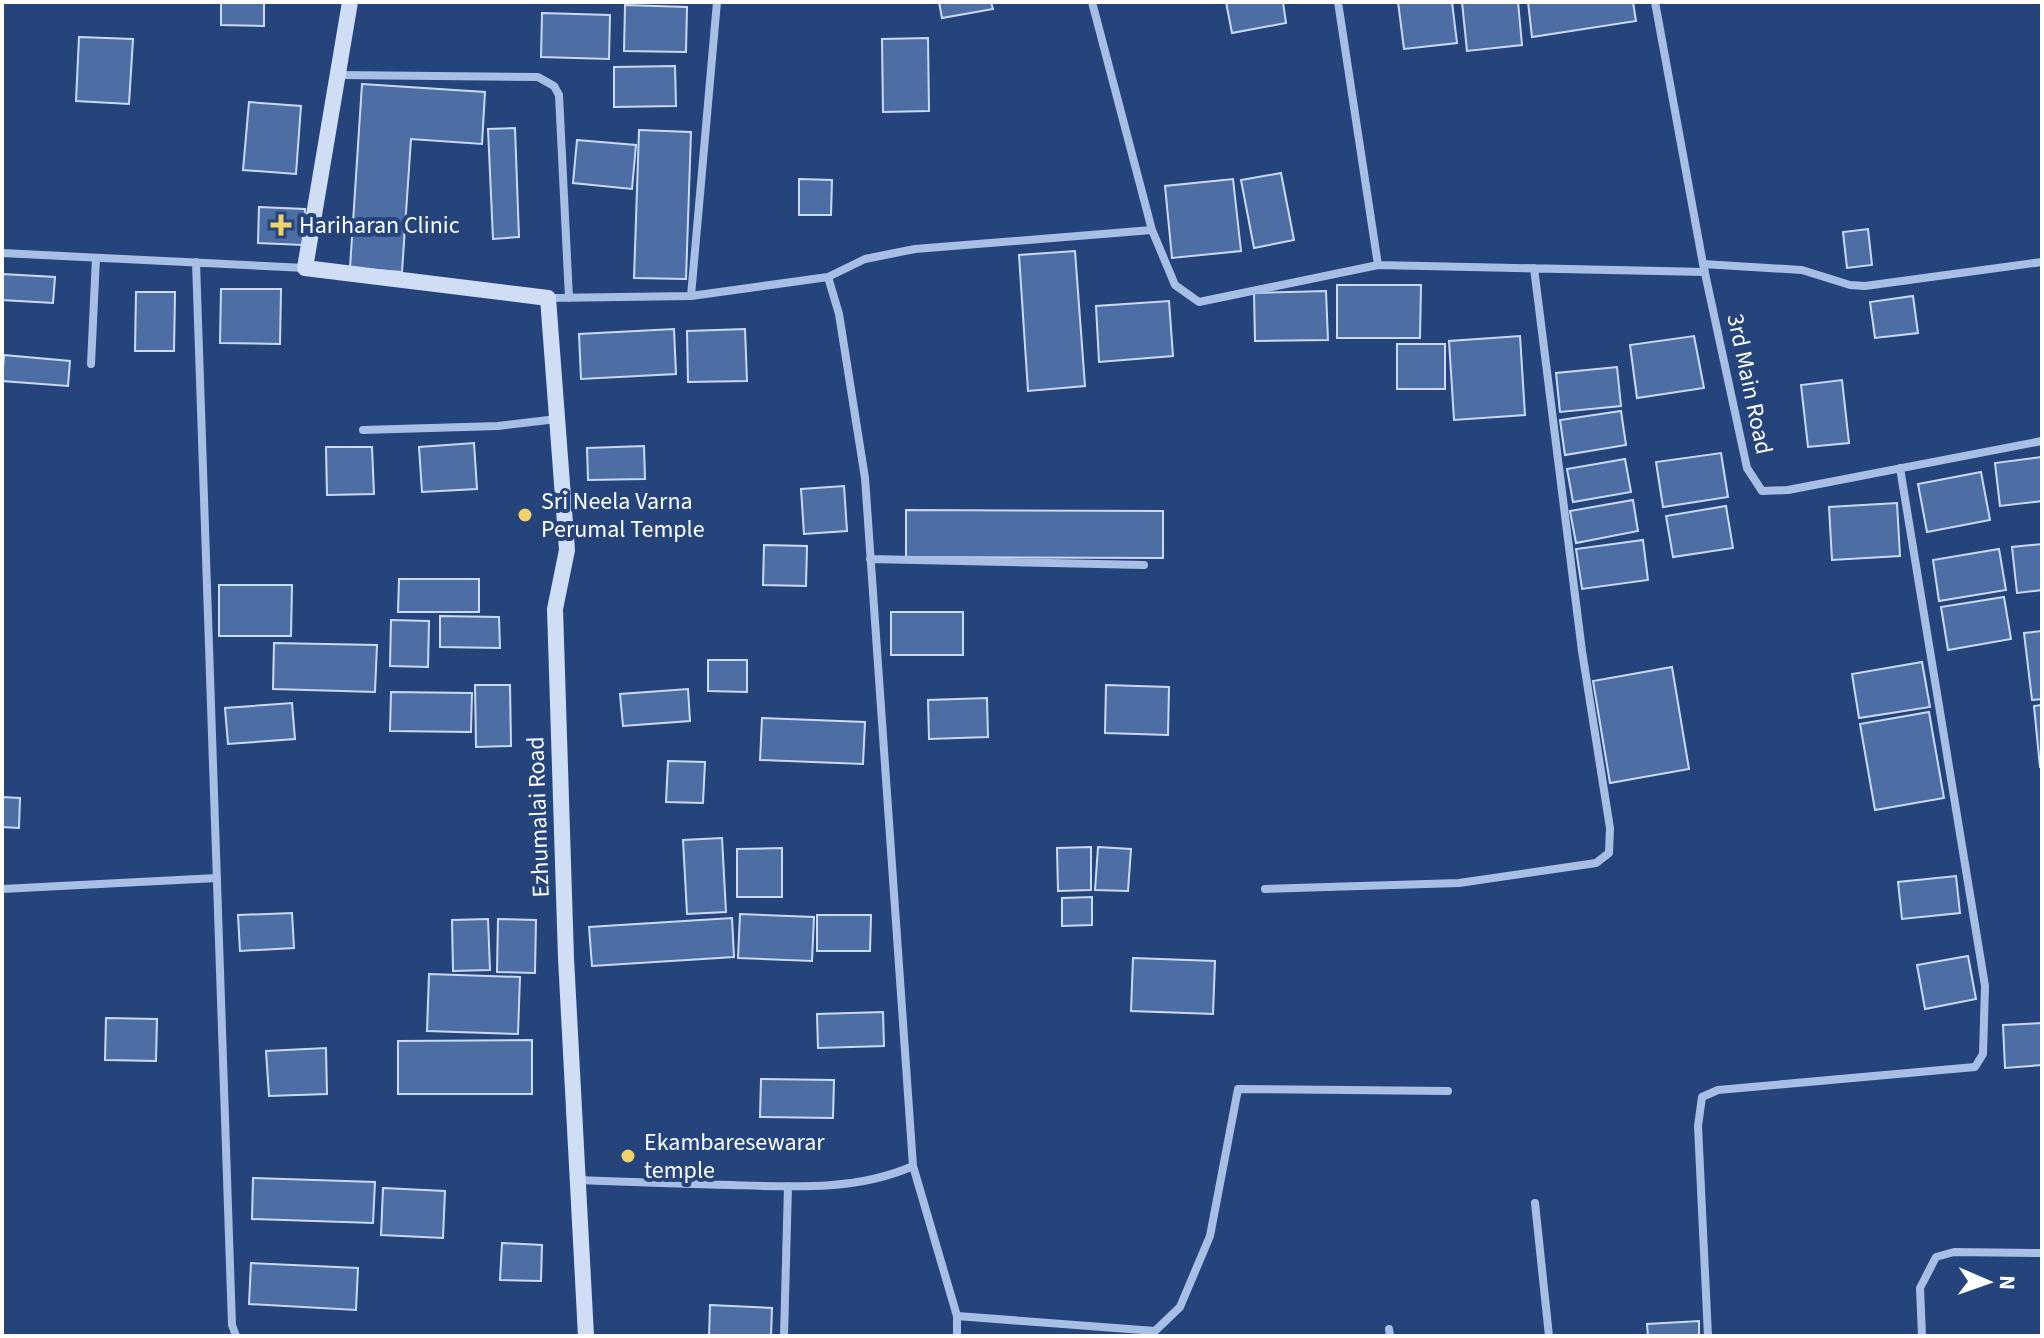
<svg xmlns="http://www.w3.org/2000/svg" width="2044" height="1338" viewBox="0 0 2044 1338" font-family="'Source Sans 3',sans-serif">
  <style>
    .building { fill: #4c6ea4; stroke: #cadaf4; stroke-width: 2 }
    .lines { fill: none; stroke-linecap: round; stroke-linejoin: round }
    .street { stroke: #a7bfe5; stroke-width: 8 }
    .secondary { stroke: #d0def5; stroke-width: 16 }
    .poi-dot { fill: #efd26a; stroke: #24447b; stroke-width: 3 }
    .labels { text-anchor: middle; stroke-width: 8; stroke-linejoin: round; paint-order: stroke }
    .poi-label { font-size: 24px; fill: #fff; stroke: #24447b; text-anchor: start }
    .street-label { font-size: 24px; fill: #fff; stroke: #24447b }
  </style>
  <rect width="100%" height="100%" fill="#24447b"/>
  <!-- building -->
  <path class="building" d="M 221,2 L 264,2 L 264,26 L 221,25 Z
    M 939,2 L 991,2 L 993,9 L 942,18 Z
    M 1226,2 L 1283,2 L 1286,23 L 1232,33 Z
    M 1398,2 L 1452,2 L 1457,43 L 1404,49 Z
    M 1462,2 L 1518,2 L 1522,45 L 1467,51 Z
    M 1528,2 L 1633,2 L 1636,21 L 1532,37 Z
    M 625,5 L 687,7 L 686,52 L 624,51 Z
    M 542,13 L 610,15 L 609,59 L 541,57 Z
    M 79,37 L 133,39 L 129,104 L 76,101 Z
    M 928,38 L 929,111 L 883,112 L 882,39 Z
    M 675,66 L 676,106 L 614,107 L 614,67 Z
    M 362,84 L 485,92 L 482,144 L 411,139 L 402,272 L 350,268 Z
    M 249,102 L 301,106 L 296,174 L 243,170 Z
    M 515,128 L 519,237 L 493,239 L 488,129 Z
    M 639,130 L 691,132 L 686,279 L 634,278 Z
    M 577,140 L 636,145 L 632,189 L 573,183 Z
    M 1281,173 L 1294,240 L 1254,248 L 1241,180 Z
    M 799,179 L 832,180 L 831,215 L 799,215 Z
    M 1233,179 L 1241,251 L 1172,258 L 1165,186 Z
    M 259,207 L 305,209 L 303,245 L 258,243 Z
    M 1868,229 L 1872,265 L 1847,268 L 1843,232 Z
    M 1075,251 L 1085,386 L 1028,391 L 1019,255 Z
    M 2,274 L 55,277 L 53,303 L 2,300 Z
    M 1337,285 L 1421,285 L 1420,338 L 1337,338 Z
    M 221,289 L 281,289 L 280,344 L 220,343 Z
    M 1326,291 L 1328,340 L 1255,341 L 1254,293 Z
    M 136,292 L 175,292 L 174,351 L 135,351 Z
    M 1913,296 L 1918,333 L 1875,338 L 1870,302 Z
    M 1169,301 L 1173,356 L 1099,362 L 1096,306 Z
    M 674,329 L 676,374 L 581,379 L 579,334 Z
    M 745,329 L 747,381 L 688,382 L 687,331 Z
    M 1520,336 L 1525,415 L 1454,420 L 1449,341 Z
    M 1694,336 L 1704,388 L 1637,398 L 1630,345 Z
    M 1397,344 L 1445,344 L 1445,389 L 1397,389 Z
    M 4,355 L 70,361 L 68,386 L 2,381 Z
    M 1617,367 L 1621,406 L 1560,412 L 1556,373 Z
    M 1842,380 L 1849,443 L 1808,447 L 1801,385 Z
    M 1621,411 L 1626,445 L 1565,455 L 1560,420 Z
    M 474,443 L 477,489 L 422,492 L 419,447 Z
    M 644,446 L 645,479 L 588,480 L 587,448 Z
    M 326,447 L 372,447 L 374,494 L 327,495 Z
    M 1721,453 L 1728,497 L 1663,507 L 1656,462 Z
    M 2042,457 L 2042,501 L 2000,506 L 1995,463 Z
    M 1625,459 L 1631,492 L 1573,502 L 1567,469 Z
    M 1981,472 L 1990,520 L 1927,532 L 1918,484 Z
    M 844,486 L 847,531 L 804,534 L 801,489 Z
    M 1633,500 L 1638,531 L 1576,543 L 1570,511 Z
    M 1897,503 L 1900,556 L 1832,560 L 1829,507 Z
    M 1726,506 L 1733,548 L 1673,557 L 1666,516 Z
    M 906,510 L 1163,511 L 1163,558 L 906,557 Z
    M 1643,540 L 1648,580 L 1582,589 L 1576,549 Z
    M 2042,544 L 2042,590 L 2017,593 L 2012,547 Z
    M 764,545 L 807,546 L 806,586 L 763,585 Z
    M 1999,549 L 2006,590 L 1939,601 L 1933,560 Z
    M 399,579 L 479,579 L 479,612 L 398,612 Z
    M 219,585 L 292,585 L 291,636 L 219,636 Z
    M 2004,597 L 2011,639 L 1948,650 L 1941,607 Z
    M 891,612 L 963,612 L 963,655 L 891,655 Z
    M 440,616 L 499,617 L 500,648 L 440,647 Z
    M 391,620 L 429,621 L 428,667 L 390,666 Z
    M 2042,631 L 2042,699 L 2032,700 L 2024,633 Z
    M 274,643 L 377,645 L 375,692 L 273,689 Z
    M 708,660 L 747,660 L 747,692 L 708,691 Z
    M 1922,662 L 1930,707 L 1859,718 L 1852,674 Z
    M 1672,667 L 1689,769 L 1610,783 L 1593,681 Z
    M 475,685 L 510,685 L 511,746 L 476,747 Z
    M 1106,685 L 1169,687 L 1168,735 L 1105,733 Z
    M 688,689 L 690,721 L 623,726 L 620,694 Z
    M 391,692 L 472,693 L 471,732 L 390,731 Z
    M 987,698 L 988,737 L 929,739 L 928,700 Z
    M 292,703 L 295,739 L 228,744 L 225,708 Z
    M 2042,705 L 2042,767 L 2040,767 L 2034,706 Z
    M 1929,712 L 1944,798 L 1875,810 L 1860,724 Z
    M 762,718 L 865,722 L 863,764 L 760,760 Z
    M 668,761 L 705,762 L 703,803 L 666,802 Z
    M 2,797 L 20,798 L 19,828 L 2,827 Z
    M 722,838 L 726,912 L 687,914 L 683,840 Z
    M 1091,847 L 1091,890 L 1058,891 L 1057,848 Z
    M 1098,847 L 1131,849 L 1128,891 L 1095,890 Z
    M 782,848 L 782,897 L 737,897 L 737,849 Z
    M 1956,876 L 1960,913 L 1902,919 L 1898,882 Z
    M 1092,897 L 1092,925 L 1062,926 L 1062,898 Z
    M 292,913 L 294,948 L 240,951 L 238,915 Z
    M 740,914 L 814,917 L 812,961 L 738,958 Z
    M 817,915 L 871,915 L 870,951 L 817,951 Z
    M 732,918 L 734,957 L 592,966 L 589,927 Z
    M 488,919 L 490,970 L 453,971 L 452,920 Z
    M 498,919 L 536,920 L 535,973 L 497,972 Z
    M 1968,956 L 1976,999 L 1925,1009 L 1917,965 Z
    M 1133,958 L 1215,961 L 1213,1014 L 1131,1011 Z
    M 429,974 L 520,977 L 518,1034 L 427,1031 Z
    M 883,1012 L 884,1046 L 818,1048 L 817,1014 Z
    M 106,1018 L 157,1019 L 156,1061 L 105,1060 Z
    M 2042,1023 L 2042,1065 L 2005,1068 L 2003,1025 Z
    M 532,1040 L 532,1094 L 398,1094 L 398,1041 Z
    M 326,1048 L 327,1094 L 269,1096 L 266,1051 Z
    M 761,1079 L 834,1080 L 833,1118 L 760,1117 Z
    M 253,1178 L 375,1182 L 373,1223 L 252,1219 Z
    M 383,1188 L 445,1191 L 443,1238 L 381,1235 Z
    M 502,1243 L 542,1245 L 541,1281 L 500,1280 Z
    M 251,1263 L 358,1268 L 356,1310 L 249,1304 Z
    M 710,1305 L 772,1308 L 771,1336 L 709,1336 Z
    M 1699,1321 L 1699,1336 L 1648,1336 L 1647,1324 Z"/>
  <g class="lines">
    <!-- street -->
    <path class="street" d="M 1092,2 L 1152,230 L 1175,285 L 1199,302 L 1378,265 L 1705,272
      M 1338,2 L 1378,265
      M 1655,2 L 1703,264 L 1747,468 L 1762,491 L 1788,490 L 2042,441
      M 338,75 L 538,77 L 554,86 L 559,95 L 569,298
      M 2,253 L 305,268
      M 196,262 L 232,1325 L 236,1336
      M 1703,264 L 1802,270 L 1850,285 L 1865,286 L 2042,262
      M 691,296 L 717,2
      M 548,298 L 691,296 L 828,277 L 865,259 L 915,249 L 1152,230
      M 91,364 L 96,258
      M 363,430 L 498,426 L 557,419
      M 870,559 L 1144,565
      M 2,889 L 217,878
      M 1265,889 L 1459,883 L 1596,863 L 1609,853 L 1610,828 L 1582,651 L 1534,268
      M 913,1166 L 957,1316 L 1155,1331 L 1180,1307 L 1210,1236 L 1238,1089 L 1448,1091
      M 578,1180 C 629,1182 680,1184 732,1185 C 792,1187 857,1191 913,1166 L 865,478 L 839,314 L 828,277
      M 1535,1203 L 1549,1336
      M 1389,1329 L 1390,1336
      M 784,1336 L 788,1186
      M 957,1336 L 957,1316
      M 1708,1336 L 1698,1126 L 1702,1097 L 1718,1090 L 1975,1067 L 1983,1054 L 1985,986 L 1900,468
      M 1922,1336 L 1920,1288 L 1936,1257 L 1954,1252 L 2042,1253"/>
    <!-- secondary -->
    <path class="secondary" d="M 350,2 L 305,268 L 548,298 L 567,550 L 555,609 L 566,958 L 586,1336"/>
  </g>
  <!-- markers -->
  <g class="poi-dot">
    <path d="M277 213h8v8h8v8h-8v8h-8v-8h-8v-8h8z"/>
    <circle cx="525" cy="515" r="8"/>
    <circle cx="628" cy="1156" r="8"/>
  </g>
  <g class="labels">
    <!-- poi labels -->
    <g class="poi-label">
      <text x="299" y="233">Hariharan Clinic</text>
      <text x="541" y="509">Sri Neela Varna<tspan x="541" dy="28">Perumal Temple</tspan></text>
      <text x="644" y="1150">Ekambaresewarar<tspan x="644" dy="28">temple</tspan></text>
    </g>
    <!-- street labels -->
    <g class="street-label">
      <text transform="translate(1750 384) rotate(78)" y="8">3rd Main Road</text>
      <text transform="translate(538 817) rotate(-92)" y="8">Ezhumalai Road</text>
    </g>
  </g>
  <!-- border -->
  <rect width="2044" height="1338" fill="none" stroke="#ffffff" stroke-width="8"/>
  <!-- north arrow -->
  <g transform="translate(1988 1282) rotate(92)" stroke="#24447b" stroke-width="6" paint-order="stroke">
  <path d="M0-6L14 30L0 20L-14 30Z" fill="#ffffff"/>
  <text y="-12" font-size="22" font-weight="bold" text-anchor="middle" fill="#ffffff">N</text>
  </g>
</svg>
